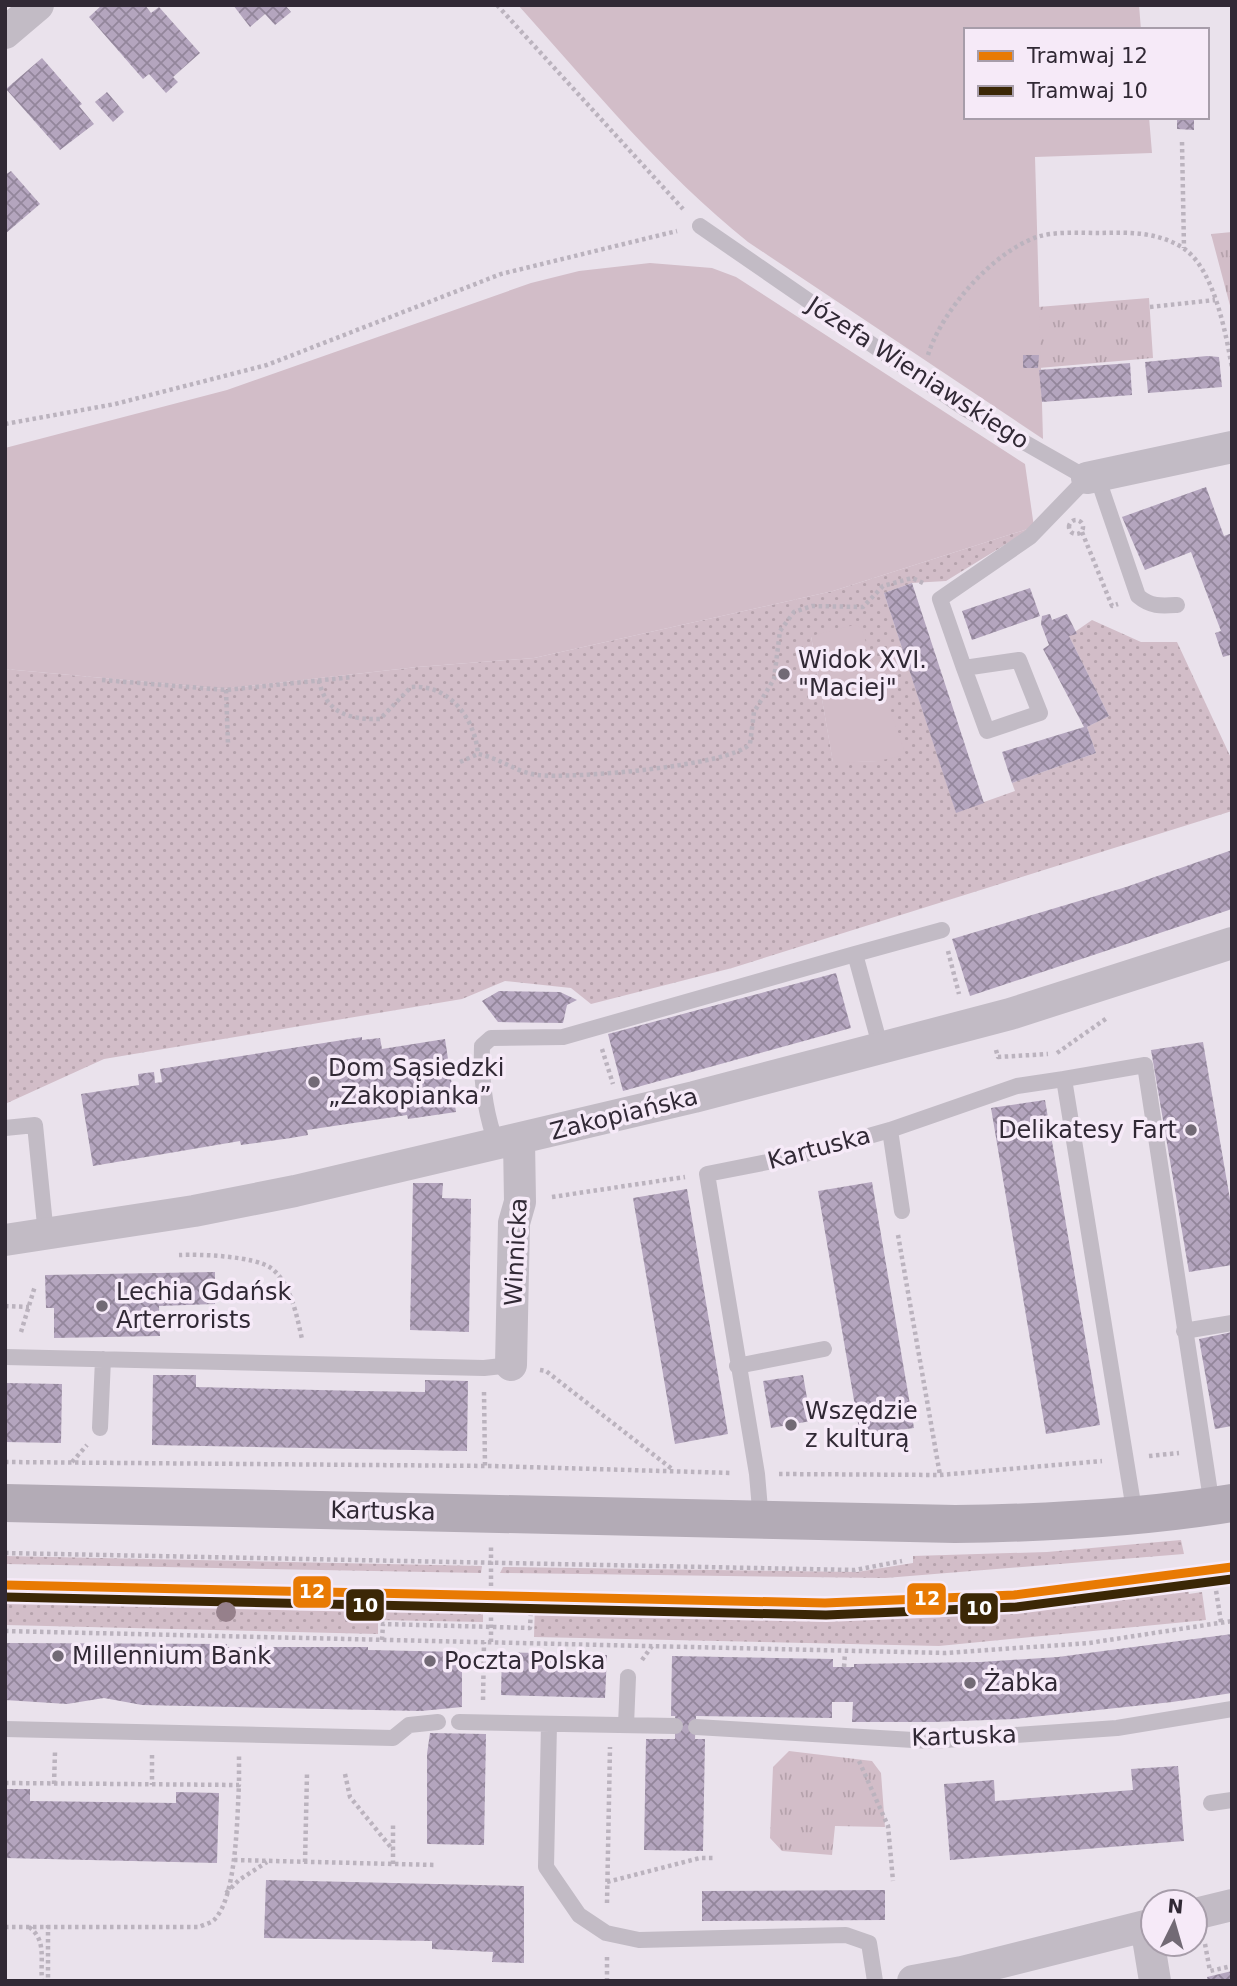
<svg xmlns="http://www.w3.org/2000/svg" width="1237" height="1986" viewBox="0 0 1237 1986" font-family="'DejaVu Sans',sans-serif">
  <style>
    .grass { fill: url(#grass-dots); fill-rule: evenodd }
    .park { fill: url(#park-tufts) }
    .garden { fill: #d2bdc8 }
    .building { fill: url(#building-cross-hatch) }
    .lines { fill: none; stroke-linecap: round; stroke-linejoin: round }
    .path { stroke: #bbb3be; stroke-width: 4.5; stroke-dasharray: 3.5 3.5; stroke-linecap: butt }
    .lane { stroke: #c2bbc5; stroke-width: 16 }
    .street { stroke: #c2bbc5; stroke-width: 32 }
    .secondary { stroke: #b3abb6; stroke-width: 38 }
    .tram-1-casing { stroke: #f6eaf8; stroke-width: 14 }
    .tram-2-casing { stroke: #f6eaf8; stroke-width: 14 }
    .tram-1 { stroke: #e87a03; stroke-width: 9 }
    .tram-2 { stroke: #3b2706; stroke-width: 9 }
    .tree { fill: #96808b }
    .poi-dot { fill: #726a75; stroke: #f6eaf8; stroke-width: 2.5 }
    .labels { text-anchor: middle; stroke-width: 7; stroke-linejoin: round; paint-order: stroke }
    .street-label { font-size: 24px; fill: #312935; stroke: #f6eaf8 }
    .poi-label { font-size: 24px; fill: #312935; stroke: #f6eaf8; text-anchor: start }
    .line-badge { stroke: #f6eaf8; stroke-width: 2.5 }
    .badge-label { font-size: 19px; text-anchor: middle; font-weight: bold; fill: #fff }
  </style>
  <defs>
    <pattern id="grass-dots" width="8" height="8" patternUnits="userSpaceOnUse" patternTransform="scale(1.75)"><rect width="8" height="8" fill="#d2bdc8"/><path d="M2 2h.1M6 6h.1" fill="none" stroke="#b5a2ac" stroke-width="1.8" stroke-linecap="round"/></pattern>
    <pattern id="park-tufts" width="24" height="20" patternUnits="userSpaceOnUse" patternTransform="scale(1.75)"><rect width="24" height="20" fill="#d2bdc8"/><path d="M3 7l-1-3M5 7V3M7 7l1-3M15 17l-1-3M17 17v-4M19 17l1-3" fill="none" stroke="#b5a2ac"/></pattern>
    <pattern id="building-cross-hatch" width="8" height="8" patternUnits="userSpaceOnUse" patternTransform="scale(1.75)"><rect width="8" height="8" fill="#b4a5be"/><path d="M0 0l8 8M0 8l8-8" fill="none" stroke="#93869b"/></pattern>
  </defs>
  <rect width="100%" height="100%" fill="#eae2ec"/>
  <!-- grass -->
  <path class="grass" d="M 1034,527 L 946,581 L 912,583 L 884,593 L 956,812 L 1015,791 L 1012,783 L 1096,753 L 1087,727 L 1109,716 L 1069,636 L 1092,620 L 1141,642 L 1177,642 L 1232,760 L 1232,811 L 732,968 L 591,1004 L 571,988 L 505,981 L 462,999 L 104,1059 L 5,1104 L 5,669 L 223,689 L 417,667 L 534,658 L 833,591 ZM 811,636 L 878,761 L 833,762 Z
    M 1181,1540 L 1184,1554 L 885,1578 L 500,1573 L 503,1567 L 857,1572 L 913,1563 L 913,1556 L 1047,1552 Z
    M 5,1556 L 482,1566 L 481,1573 L 5,1564 Z
    M 1187,1581 L 1189,1594 L 1202,1592 L 1206,1620 L 939,1646 L 534,1637 L 535,1604 L 912,1608 L 1073,1598 Z
    M 5,1593 L 483,1602 L 483,1622 L 378,1620 L 378,1634 L 5,1625 Z"/>
  <!-- park -->
  <path class="park" d="M 1232,232 L 1232,313 L 1211,234 Z
    M 1149,298 L 1153,358 L 1039,368 L 1038,307 Z
    M 789,1751 L 872,1761 L 881,1773 L 885,1827 L 835,1826 L 832,1855 L 782,1851 L 770,1838 L 773,1767 Z"/>
  <!-- garden -->
  <path class="garden" d="M 518,5 L 1139,5 L 1141,30 L 966,30 L 966,117 L 1149,117 L 1152,153 L 1035,157 L 1043,439 L 748,242 C 662,173 592,87 518,5 Z
    M 650,263 L 712,268 L 736,277 L 1025,464 L 1034,527 L 833,591 L 534,658 L 417,667 L 223,689 L 5,669 L 5,448 L 227,390 L 531,283 L 579,271 Z
    M 854,625 L 861,628 L 906,755 L 878,761 L 833,763 L 811,636 Z"/>
  <!-- building -->
  <path class="building" d="M 102,5 L 145,5 L 151,13 L 159,7 L 200,53 L 173,77 L 178,82 L 166,93 L 149,74 L 143,79 L 89,17 Z
    M 233,5 L 285,5 L 291,12 L 275,25 L 265,14 L 250,27 Z
    M 42,58 L 82,104 L 79,106 L 94,124 L 60,150 L 6,89 Z
    M 107,92 L 124,112 L 113,122 L 95,102 Z
    M 1177,117 L 1194,117 L 1194,130 L 1177,129 Z
    M 11,171 L 40,204 L 5,234 L 5,175 Z
    M 1023,355 L 1039,355 L 1038,368 L 1023,368 Z
    M 1207,356 L 1219,357 L 1222,387 L 1148,393 L 1145,362 Z
    M 1130,363 L 1132,395 L 1042,402 L 1039,370 Z
    M 1206,487 L 1224,536 L 1232,533 L 1231,660 L 1230,655 L 1223,657 L 1215,633 L 1221,631 L 1191,552 L 1145,570 L 1122,517 Z
    M 912,583 L 984,803 L 956,813 L 884,593 Z
    M 1030,588 L 1040,616 L 972,640 L 962,611 Z
    M 1050,614 L 1052,620 L 1067,614 L 1077,634 L 1069,636 L 1109,716 L 1087,727 L 1096,753 L 1012,783 L 1002,752 L 1084,727 L 1043,649 L 1049,645 L 1041,624 L 1042,616 Z
    M 1232,850 L 1232,909 L 970,996 L 952,939 L 1126,887 Z
    M 836,973 L 851,1028 L 623,1091 L 608,1034 Z
    M 499,991 L 560,992 L 577,1000 L 567,1005 L 563,1023 L 498,1022 L 482,1001 Z
    M 362,1037 L 362,1040 L 380,1038 L 382,1049 L 445,1039 L 456,1112 L 408,1119 L 407,1115 L 307,1130 L 308,1135 L 291,1138 L 241,1145 L 240,1141 L 93,1166 L 81,1094 L 139,1085 L 138,1074 L 154,1072 L 155,1083 L 162,1082 L 160,1069 Z
    M 1203,1042 L 1232,1211 L 1232,1265 L 1189,1272 L 1151,1050 Z
    M 1045,1100 L 1100,1425 L 1046,1434 L 991,1108 Z
    M 872,1182 L 914,1428 L 860,1435 L 818,1191 Z
    M 413,1183 L 443,1183 L 442,1198 L 471,1199 L 469,1332 L 410,1330 Z
    M 687,1189 L 728,1434 L 675,1444 L 633,1198 Z
    M 215,1272 L 215,1304 L 159,1306 L 160,1336 L 54,1338 L 54,1308 L 46,1308 L 45,1275 Z
    M 1232,1332 L 1232,1426 L 1215,1429 L 1199,1339 Z
    M 153,1375 L 196,1375 L 196,1387 L 361,1391 L 425,1392 L 425,1380 L 468,1381 L 467,1451 L 152,1445 Z
    M 803,1375 L 811,1421 L 771,1428 L 763,1381 Z
    M 5,1383 L 62,1384 L 61,1443 L 5,1442 Z
    M 1232,1634 L 1232,1693 L 1172,1702 L 1014,1719 L 935,1722 L 852,1722 L 853,1702 L 832,1702 L 832,1718 L 696,1716 L 695,1739 L 705,1739 L 703,1851 L 644,1850 L 646,1739 L 675,1739 L 675,1716 L 671,1716 L 672,1656 L 833,1659 L 833,1667 L 854,1667 L 854,1664 L 981,1662 L 1058,1657 Z
    M 5,1643 L 227,1644 L 227,1647 L 368,1647 L 368,1650 L 462,1652 L 462,1707 L 421,1711 L 142,1705 L 104,1698 L 67,1704 L 5,1700 Z
    M 502,1652 L 607,1655 L 605,1698 L 501,1695 Z
    M 430,1733 L 486,1734 L 484,1845 L 427,1844 L 427,1754 Z
    M 1178,1766 L 1184,1841 L 950,1860 L 944,1784 L 994,1780 L 995,1801 L 1133,1790 L 1131,1769 Z
    M 5,1789 L 30,1789 L 30,1801 L 176,1803 L 176,1792 L 219,1793 L 217,1863 L 5,1858 Z
    M 266,1880 L 524,1886 L 524,1963 L 492,1962 L 493,1952 L 432,1949 L 432,1941 L 264,1938 Z
    M 885,1890 L 885,1920 L 702,1921 L 702,1891 Z
    M 1232,1971 L 1232,1981 L 1208,1981 L 1207,1977 Z"/>
  <g class="lines">
    <!-- path -->
    <path class="path" d="M 497,5 L 683,209
      M 1182,142 L 1184,248
      M 1150,307 L 1215,300
      M 928,355 C 942,310 993,252 1037,237 C 1055,231 1081,233 1101,233 C 1129,232 1158,232 1183,248 C 1214,268 1226,334 1232,368
      M 5,424 L 115,404 L 267,365 L 501,274 L 677,231
      M1069 527a7 7 0 1 1 14 0a7 7 0 1 1-14 0Z
      M 1082,532 L 1112,606 L 1118,604
      M 102,680 L 226,690 L 353,677
      M 319,680 C 325,713 350,720 380,719 L 411,687 C 449,684 475,718 478,754 C 500,758 515,772 538,775 C 572,779 730,766 750,744 L 754,712 L 774,679 L 780,631 L 794,612 L 812,606 L 863,607 L 883,586 L 912,578 L 923,583
      M 226,690 L 228,744
      M 460,762 L 478,754
      M 948,951 L 959,994
      M 602,1049 L 613,1084
      M 996,1050 L 998,1057 L 1048,1054
      M 1057,1053 L 1107,1018
      M 552,1197 L 685,1177
      M 898,1235 L 940,1475
      M 179,1255 C 200,1254 254,1256 271,1268 C 291,1283 297,1317 302,1339
      M 5,1306 L 29,1307
      M 21,1332 L 35,1286
      M 540,1370 L 546,1371 L 672,1469
      M 484,1392 L 485,1466
      M 1149,1456 L 1179,1453
      M 5,1462 L 491,1466 L 732,1473
      M 72,1462 L 87,1445
      M 779,1474 L 940,1475 L 1102,1461
      M 5,1553 L 855,1570 L 902,1561
      M 1221,1622 L 1215,1584 L 1232,1581
      M 5,1631 L 946,1653 L 1089,1643 L 1232,1621
      M 382,1640 L 383,1624 L 530,1628 L 531,1608 L 492,1607
      M 491,1642 L 491,1547
      M 642,1660 L 652,1646
      M 844,1667 L 845,1653
      M 483,1700 L 484,1642
      M 152,1755 L 152,1785
      M 859,1761 L 888,1826 L 893,1881
      M 345,1774 L 350,1797 L 393,1850
      M 5,1783 L 239,1785 L 239,1756
      M 54,1784 L 55,1752
      M 234,1860 L 435,1865
      M 305,1862 L 307,1774
      M 393,1864 L 393,1823
      M 607,1882 L 700,1858 L 713,1858
      M 226,1893 L 239,1880 L 267,1862
      M 607,1903 L 610,1747
      M 48,1925 L 48,1981
      M 5,1927 L 199,1927 C 203,1925 211,1923 214,1920 C 237,1897 237,1817 239,1785
      M 29,1927 C 47,1940 40,1960 42,1981
      M 1205,1944 L 1210,1971 L 1232,1966
      M 607,1957 L 607,1981"/>
    <!-- lane -->
    <path class="lane" d="M 700,226 L 964,408 L 1087,478 L 1030,537 L 940,599 L 964,668 L 1019,660 L 1040,713 L 987,731 L 964,668
      M 1097,476 L 1138,596 C 1151,607 1161,606 1177,605
      M 881,1049 L 855,954 L 942,930
      M 5,1128 L 35,1125 L 46,1235
      M 890,1130 L 902,1211
      M 497,1145 C 485,1114 481,1079 482,1046 L 491,1038 L 563,1037 L 855,954
      M 1184,1331 L 1232,1323
      M 5,1357 L 484,1368 L 511,1365
      M 737,1366 L 824,1349
      M 100,1428 L 103,1359
      M 1135,1516 L 1064,1079 L 1145,1065 L 1212,1506
      M 761,1521 L 757,1474 L 707,1174 L 798,1156 L 890,1130 L 1017,1086 L 1064,1079
      M 459,1722 L 675,1726
      M 549,1724 L 546,1867 L 579,1915 L 606,1933 L 639,1940 L 846,1935 L 869,1943 L 875,1981
      M 626,1725 L 628,1677
      M 696,1727 L 930,1741 L 1117,1728 L 1232,1709
      M 5,1729 L 393,1738 L 409,1725 L 438,1722
      M 1211,1803 L 1232,1800"/>
    <!-- street -->
    <path class="street" d="M 5,33 L 38,5
      M 1087,478 L 1232,447
      M 5,1240 L 194,1211 L 295,1191 L 694,1097 L 1010,1014 L 1232,943
      M 511,1365 L 514,1223 L 520,1202 L 519,1140
      M 1195,1914 L 1232,1905
      M 1146,1926 L 1155,1981
      M 913,1981 L 962,1972 L 1153,1924"/>
    <!-- secondary -->
    <path class="secondary" d="M 5,1503 L 955,1524 C 1048,1523 1140,1518 1232,1503"/>
    <!-- tram-1 casing -->
    <g class="tram-1-casing">
      <path id="tram-1" d="M 5,1585 L 825,1603 L 1014,1595 L 1232,1567"/>
    </g>
    <!-- tram-2 casing -->
    <g class="tram-2-casing">
      <path id="tram-2" d="M 5,1597 L 826,1615 L 1016,1607 L 1232,1579"/>
    </g>
    <!-- tram-1 -->
    <use href="#tram-1" class="tram-1"/>
    <!-- tram-2 -->
    <use href="#tram-2" class="tram-2"/>
  </g>
  <!-- trees -->
  <circle class="tree" cx="226" cy="1612" r="10"/>
  <!-- markers -->
  <g class="poi-dot">
    <circle cx="784" cy="674" r="7"/>
    <circle cx="314" cy="1082" r="7"/>
    <circle cx="1191" cy="1130" r="7"/>
    <circle cx="102" cy="1306" r="7"/>
    <circle cx="791" cy="1425" r="7"/>
    <circle cx="58" cy="1656" r="7"/>
    <circle cx="430" cy="1661" r="7"/>
    <circle cx="970" cy="1683" r="7"/>
  </g>
  <g class="labels">
    <!-- street labels -->
    <g class="street-label">
      <text transform="translate(918 373) rotate(33)" y="8">Józefa Wieniawskiego</text>
      <text transform="translate(624 1114) rotate(-14)" y="8">Zakopiańska</text>
      <text transform="translate(819 1148) rotate(-15)" y="8">Kartuska</text>
      <text transform="translate(516 1252) rotate(-87)" y="8">Winnicka</text>
      <text transform="translate(383 1511) rotate(1)" y="8">Kartuska</text>
      <text transform="translate(964 1736) rotate(-2)" y="8">Kartuska</text>
    </g>
    <!-- poi labels -->
    <g class="poi-label">
      <text x="798" y="668">Widok XVI.<tspan x="798" dy="28">"Maciej"</tspan></text>
      <text x="328" y="1076">Dom Sąsiedzki<tspan x="328" dy="28">„Zakopianka”</tspan></text>
      <text x="1177" y="1138" text-anchor="end">Delikatesy Fart</text>
      <text x="116" y="1300">Lechia Gdańsk<tspan x="116" dy="28">Arterrorists</tspan></text>
      <text x="805" y="1419">Wszędzie<tspan x="805" dy="28">z kulturą</tspan></text>
      <text x="72" y="1664">Millennium Bank</text>
      <text x="444" y="1669">Poczta Polska</text>
      <text x="984" y="1691">Żabka</text>
    </g>
  </g>
  <g class="line-badge">
    <rect x="292" y="1575" width="40" height="34" rx="7" fill="#e87a03"/>
    <rect x="906" y="1582" width="41" height="34" rx="7" fill="#e87a03"/>
    <rect x="345" y="1588" width="40" height="34" rx="7" fill="#3b2706"/>
    <rect x="959" y="1592" width="40" height="33" rx="7" fill="#3b2706"/>
  </g>
  <g class="badge-label">
    <text x="312" y="1598">12</text>
    <text x="927" y="1605">12</text>
    <text x="365" y="1612">10</text>
    <text x="979" y="1615">10</text>
  </g>
  <!-- border -->
  <rect width="1237" height="1986" fill="none" stroke="#312935" stroke-width="14"/>
  <!-- legend -->
  <rect x="964" y="28" width="245" height="91" fill="#f6eaf8" stroke="#a79daa" stroke-width="2"/>
  <rect x="978" y="51" width="35" height="10" fill="#e87a03" stroke="#a79daa" stroke-width="2"/>
  <text x="1027" y="63" font-size="21" fill="#312935">Tramwaj 12</text>
  <rect x="978" y="86" width="35" height="10" fill="#3b2706" stroke="#a79daa" stroke-width="2"/>
  <text x="1027" y="98" font-size="21" fill="#312935">Tramwaj 10</text>
  <!-- north arrow -->
  <g transform="translate(1174 1923) rotate(5)"><circle r="33" fill="#f6eaf8" stroke="#a79daa" stroke-width="2"/>
  <path d="M0-5L12 26L0 18L-12 26Z" fill="#726a75"/>
  <text y="-10" font-size="19" font-weight="bold" text-anchor="middle" fill="#312935">N</text>
  </g>
</svg>
